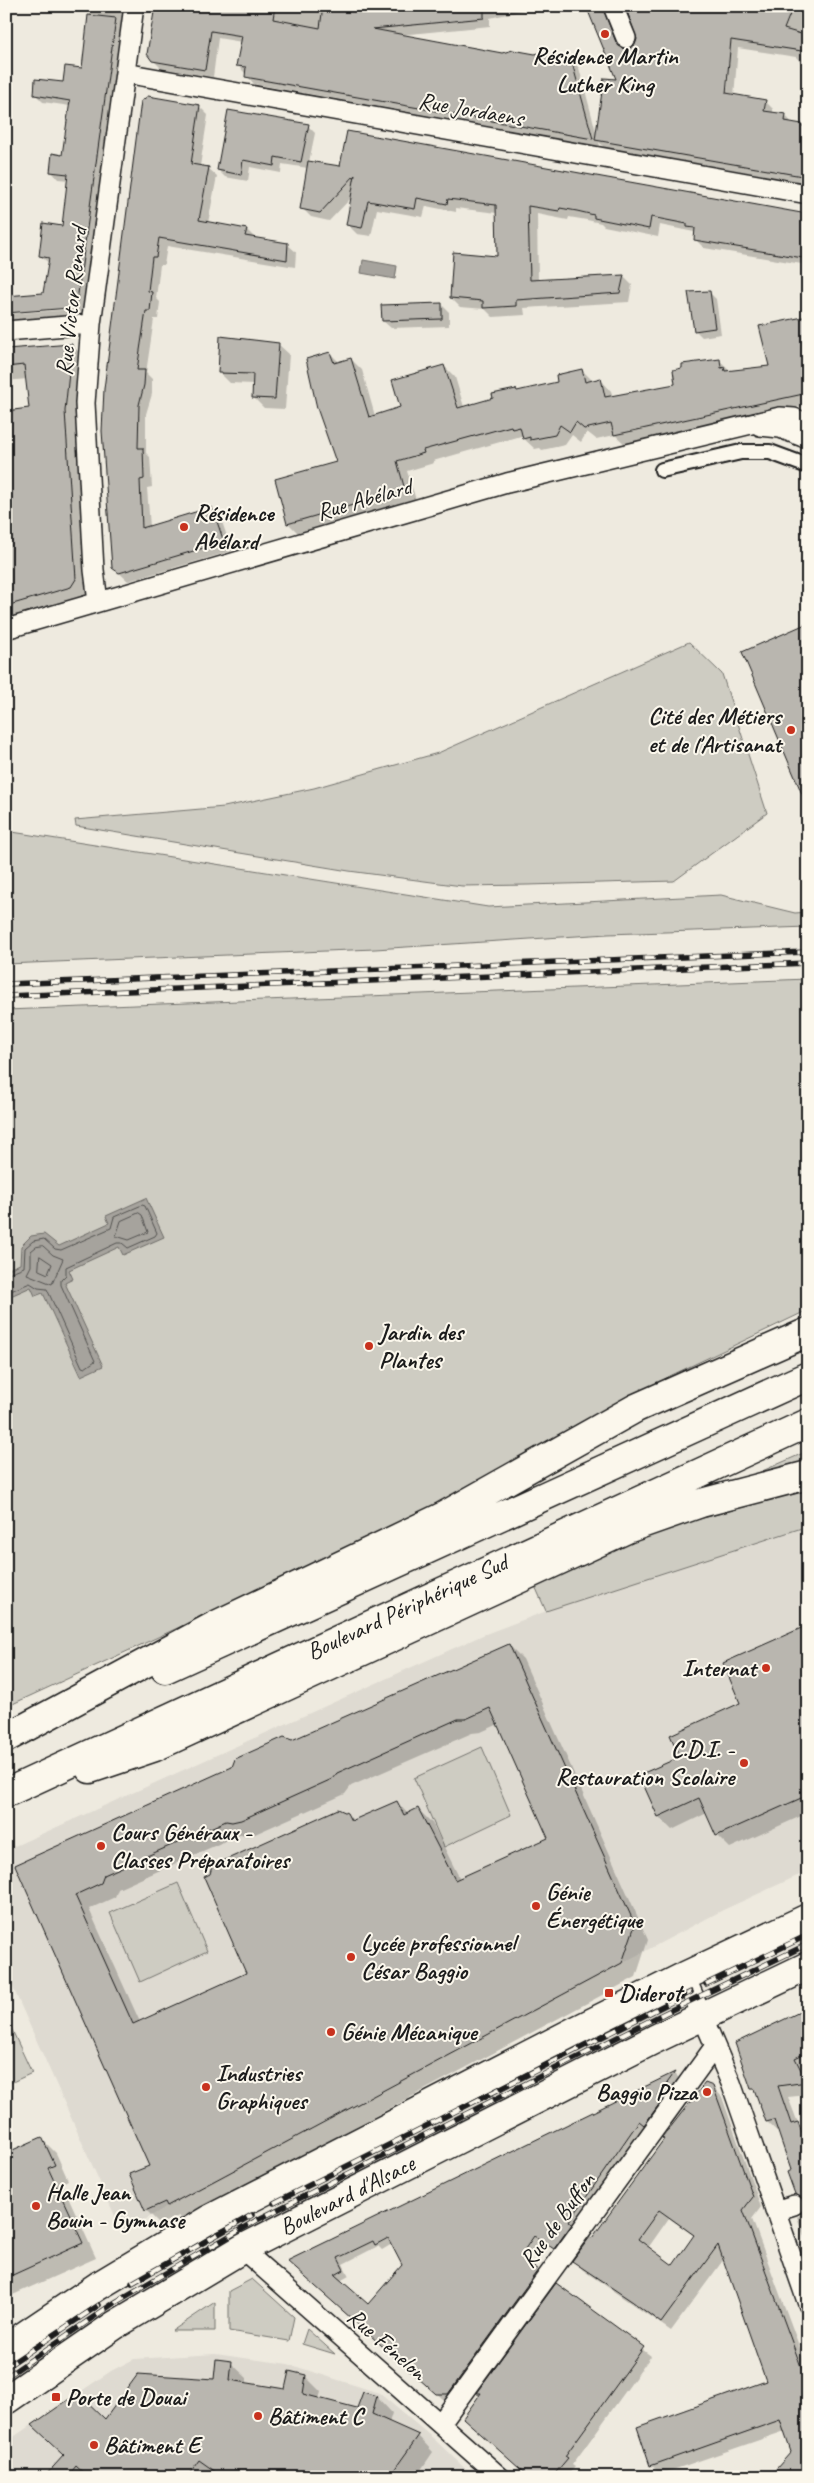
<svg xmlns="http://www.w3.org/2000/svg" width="814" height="2483" viewBox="0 0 814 2483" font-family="Caveat,sans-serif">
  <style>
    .built { fill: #dedad1 }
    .green { fill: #ceccc2; stroke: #75746f }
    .water { fill: #a6a39d; stroke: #6f6d69 }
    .shadow { fill: #0003; fill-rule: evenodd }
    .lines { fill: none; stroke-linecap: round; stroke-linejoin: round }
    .shore { stroke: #535250; stroke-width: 1 }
    .building { fill: #b9b6af; stroke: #1c1c1c; fill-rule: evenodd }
    .minor-tunnel { stroke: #c4c1b8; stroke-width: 19; stroke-dasharray: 19 9; stroke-linecap: butt }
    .pedestrian-casing { stroke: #1c1c1c; stroke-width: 18 }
    .minor-casing { stroke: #1c1c1c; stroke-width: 22 }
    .primary-casing { stroke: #1c1c1c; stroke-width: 31 }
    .motorway-casing { stroke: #1c1c1c; stroke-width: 31 }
    .pedestrian { stroke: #fbf7ec; stroke-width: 14 }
    .minor { stroke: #fbf7ec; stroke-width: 19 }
    .primary { stroke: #fbf7ec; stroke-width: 28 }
    .motorway { stroke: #fbf7ec; stroke-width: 28 }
    .rail-casing { stroke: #1c1c1c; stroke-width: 5.5 }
    .rail { stroke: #fbf7ec; stroke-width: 4; stroke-dasharray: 11; stroke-linecap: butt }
    .poi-dot { fill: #c8321e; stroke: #fbf7ec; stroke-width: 2 }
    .labels { text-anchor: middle; stroke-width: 4; stroke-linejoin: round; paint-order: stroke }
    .poi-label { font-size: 24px; font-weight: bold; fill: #1c1c1c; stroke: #fbf7ec; text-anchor: start }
    .street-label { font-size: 24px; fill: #1c1c1c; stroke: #fbf7ec }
  </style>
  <rect width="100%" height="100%" fill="#eeeadf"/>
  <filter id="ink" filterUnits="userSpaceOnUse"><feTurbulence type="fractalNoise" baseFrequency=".02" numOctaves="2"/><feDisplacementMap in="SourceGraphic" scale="10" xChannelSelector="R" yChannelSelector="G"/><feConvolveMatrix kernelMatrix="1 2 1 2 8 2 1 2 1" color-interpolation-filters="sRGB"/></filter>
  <g filter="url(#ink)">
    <!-- built -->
    <path class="built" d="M 808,1526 L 808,1871 L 723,1910 L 501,2027 L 167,2206 L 123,2234 L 6,1972 L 6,1850 L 483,1635 L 568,1603 Z
      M 215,2354 L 288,2364 L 379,2393 L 434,2439 L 474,2477 L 6,2477 L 6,2442 L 111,2371 L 134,2359 Z"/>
    <!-- green -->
    <path class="green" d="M 689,642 L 722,674 L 767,813 L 674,881 L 527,885 L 462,886 L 349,871 L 76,826 L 75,820 L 224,807 L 314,788 L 438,753 Z
      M 6,831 L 488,907 L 721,895 L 795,913 L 808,912 L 808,927 L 608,934 L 375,949 L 6,964 Z
      M 808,979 L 808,1310 L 672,1375 L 412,1520 L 6,1707 L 6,1010 Z
      M 808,1451 L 808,1465 L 719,1490 Z
      M 808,1489 L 808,1526 L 546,1611 L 535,1586 L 622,1546 L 671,1527 Z
      M 482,1747 L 511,1815 L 444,1847 L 414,1778 Z
      M 178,1883 L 207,1951 L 140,1982 L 110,1913 Z
      M 6,2017 L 32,2073 L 6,2085 Z
      M 252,2279 L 294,2317 L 289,2341 L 229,2331 L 229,2291 Z
      M 215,2302 L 215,2331 L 172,2331 Z
      M 307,2329 L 335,2354 L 302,2344 Z"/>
    <!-- water -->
    <path class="water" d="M 363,260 L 397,266 L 395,279 L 361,273 Z
      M 146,1198 L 164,1237 L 123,1255 L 119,1247 L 69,1270 L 73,1279 L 65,1283 L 103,1366 L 81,1376 L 43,1293 L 35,1296 L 31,1287 L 6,1298 L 6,1270 L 20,1264 L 21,1246 L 31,1236 L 44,1234 L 59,1246 L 109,1223 L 106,1216 Z"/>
    <!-- shadow -->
    <path class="shadow" d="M 91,6 L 126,6 L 116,63 L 84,308 L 77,315 L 9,320 L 6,318 L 6,297 L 44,294 L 49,263 L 40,256 L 63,227 L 69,180 L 58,179 L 51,171 L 63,156 L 70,106 L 43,102 L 35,94 L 64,83 L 83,70 ZM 76,306 L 76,309 L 8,314 L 8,312 Z
      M 157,6 L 541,6 L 490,18 L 490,26 L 400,35 L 502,54 L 571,60 L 579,68 L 597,135 L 618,81 L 588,6 L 613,6 L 610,19 L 624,50 L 636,45 L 638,34 L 625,6 L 808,6 L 808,67 L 804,66 L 796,57 L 738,48 L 734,96 L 765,101 L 773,109 L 773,114 L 785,115 L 793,124 L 808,128 L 808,183 L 604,147 L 599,142 L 600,146 L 254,84 L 238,65 L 242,42 L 218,38 L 213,77 L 161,68 L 153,60 Z
      M 199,106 L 208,115 L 200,166 L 208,168 L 217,176 L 208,223 L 247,230 L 256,239 L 287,244 L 296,252 L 295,267 L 167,246 L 164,265 L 160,265 L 156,298 L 160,302 L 158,319 L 154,319 L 146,373 L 152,379 L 152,394 L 146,414 L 146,453 L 150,457 L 152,487 L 147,488 L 150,527 L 212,508 L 220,516 L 232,551 L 128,581 L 113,567 L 105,389 Z
      M 308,126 L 315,133 L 309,162 L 341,168 L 807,216 L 808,265 L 704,248 L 695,239 L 696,234 L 694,232 L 660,225 L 658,237 L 604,226 L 601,223 L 587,220 L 569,217 L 568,220 L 537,214 L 538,281 L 623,276 L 632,285 L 629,302 L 524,308 L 525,315 L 493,317 L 485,309 L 460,307 L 451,298 L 498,257 L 497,213 L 456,208 L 456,212 L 426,206 L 423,217 L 377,209 L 371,236 L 357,234 L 348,225 L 353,196 L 329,221 L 311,217 L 302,208 L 308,168 L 282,164 L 281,173 L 250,167 L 248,181 L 225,177 L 218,170 Z
      M 709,292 L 716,299 L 721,334 L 702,337 L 695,330 Z
      M 442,305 L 449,312 L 449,326 L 391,328 L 383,321 Z
      M 808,317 L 808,405 L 626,445 L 615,435 L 596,439 L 587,432 L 581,442 L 572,435 L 565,445 L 542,450 L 540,448 L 535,449 L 521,436 L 433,461 L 434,463 L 407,471 L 416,500 L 299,534 L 288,523 L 337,463 L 330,353 L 339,362 L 351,359 L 362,370 L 375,416 L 402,408 L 444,366 L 455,377 L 464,407 L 559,383 L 582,370 L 593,381 L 601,380 L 611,391 L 613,397 L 677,385 L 719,360 L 731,371 L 770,367 Z
      M 278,344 L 289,354 L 285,409 L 264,408 L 254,398 L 254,384 L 230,383 L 220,373 Z
      M 72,345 L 85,358 L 89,593 L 84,600 L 6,622 L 6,412 L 31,409 L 27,379 L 6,381 L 6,350 Z
      M 808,1626 L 808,1813 L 730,1848 L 717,1835 L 707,1813 L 672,1830 L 659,1817 L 641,1775 L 682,1757 L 742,1704 Z
      M 509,1645 L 523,1659 L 648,1940 L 636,1977 L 182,2219 L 179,2216 L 160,2224 L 146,2210 L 151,2166 L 16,1865 ZM 499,1724 L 549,1839 L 460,1879 L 432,1823 L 418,1809 L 408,1814 L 397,1802 L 354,1821 L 347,1814 L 248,1974 L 140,2022 L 89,1909 L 115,1897 L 118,1889 L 241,1834 L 247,1836 L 255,1834 L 345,1794 L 351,1786 L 472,1733 L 481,1732 Z
      M 808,2009 L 808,2095 L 788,2097 L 798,2123 L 808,2133 L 808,2204 L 796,2192 L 793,2171 L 780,2134 L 767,2122 L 757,2093 L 752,2089 Z
      M 675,2074 L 680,2079 L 560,2253 L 540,2240 L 525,2261 L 543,2276 L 454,2399 L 443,2399 L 289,2261 ZM 392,2244 L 403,2265 L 368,2305 L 340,2281 L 349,2276 L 343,2264 L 378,2246 L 382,2250 Z
      M 713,2087 L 722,2097 L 761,2207 L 752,2219 L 808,2370 L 808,2477 L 792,2452 L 785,2431 L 661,2474 L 651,2465 L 767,2382 L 724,2259 L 671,2331 L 583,2270 L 574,2261 ZM 669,2218 L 694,2236 L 673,2267 L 648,2248 Z
      M 42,2139 L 56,2153 L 68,2180 L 62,2183 L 96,2258 L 6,2298 L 6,2155 Z
      M 806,2204 L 808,2204 L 808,2248 L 797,2217 L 804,2213 Z
      M 557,2285 L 651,2356 L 583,2450 L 572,2465 L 575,2467 L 566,2477 L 529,2477 L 478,2393 Z
      M 231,2363 L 247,2378 L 247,2384 L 286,2391 L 305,2376 L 321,2392 L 319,2399 L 358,2410 L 377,2397 L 392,2413 L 389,2423 L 418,2436 L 433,2452 L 416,2477 L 219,2477 L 215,2475 L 214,2477 L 45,2477 L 106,2421 L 215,2380 Z"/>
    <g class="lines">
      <!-- shore -->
      <path class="shore" d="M 139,1213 L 142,1215 L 148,1232 L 129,1240 L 116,1236 L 121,1221 Z
        M 43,1246 L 53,1255 L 63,1259 L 52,1284 L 27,1274 L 31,1266 L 31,1251 L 36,1247 Z
        M 40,1256 L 52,1264 L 48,1274 L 39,1270 Z
        M 6,1274 L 24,1267 L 25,1248 L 33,1241 L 44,1239 L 55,1249 L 61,1250 L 111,1228 L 114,1217 L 142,1205 L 145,1206 L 157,1233 L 155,1236 L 128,1248 L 122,1243 L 117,1243 L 66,1267 L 66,1275 L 61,1280 L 61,1285 L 95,1361 L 85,1368 L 82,1367 L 47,1289 L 38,1288 L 30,1283 L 6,1293"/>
    </g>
    <!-- building -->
    <path class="building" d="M 155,6 L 275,6 L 273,19 L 320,28 L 323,6 L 484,6 L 484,18 L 373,29 L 502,53 L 513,50 L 535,54 L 543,52 L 544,55 L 571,59 L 593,139 L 245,77 L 246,67 L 236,66 L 242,36 L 211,31 L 205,70 L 152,61 L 147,54 Z
      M 586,6 L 602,6 L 616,42 L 625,49 L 635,45 L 637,39 L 625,6 L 790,6 L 787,13 L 790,14 L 784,29 L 808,36 L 808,52 L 731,40 L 726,93 L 766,100 L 764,111 L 786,114 L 785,121 L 802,124 L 802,126 L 808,127 L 808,177 L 595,140 L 604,78 L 616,79 Z
      M 88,15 L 116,18 L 77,301 L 70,308 L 6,313 L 6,296 L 43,293 L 49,258 L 39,256 L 43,223 L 62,226 L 68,174 L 50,172 L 52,153 L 62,155 L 70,101 L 34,95 L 35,79 L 63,82 L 65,66 L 82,68 Z
      M 148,96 L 200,105 L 191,164 L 209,167 L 199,220 L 247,229 L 245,236 L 288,243 L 287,260 L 159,238 L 156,257 L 152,257 L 148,291 L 152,292 L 150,311 L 146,311 L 137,370 L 145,370 L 144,385 L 139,405 L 138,448 L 143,448 L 144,479 L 140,480 L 142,528 L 212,507 L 224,542 L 119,573 L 112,568 L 102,431 L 104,389 L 141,101 Z
      M 228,110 L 309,124 L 301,162 L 275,157 L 274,166 L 243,160 L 241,175 L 217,170 Z
      M 347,131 L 807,214 L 803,258 L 694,240 L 695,228 L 687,227 L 687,224 L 651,217 L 649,229 L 594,218 L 594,215 L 577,211 L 560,208 L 559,211 L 528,206 L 530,280 L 624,275 L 620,293 L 516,300 L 516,306 L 483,308 L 483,301 L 450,298 L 453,252 L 497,256 L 496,205 L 448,199 L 447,204 L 417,198 L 415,209 L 368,201 L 362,228 L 346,225 L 355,175 L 320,213 L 300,209 L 308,161 L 340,166 Z
      M 710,291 L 715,328 L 694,331 L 688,292 Z
      M 442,303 L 442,319 L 382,321 L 381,305 Z
      M 808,316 L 808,393 L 614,435 L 611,423 L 584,429 L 576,422 L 570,432 L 560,425 L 555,435 L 530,440 L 530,437 L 523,439 L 520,427 L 512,429 L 511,426 L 423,450 L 424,453 L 397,461 L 405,490 L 287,524 L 275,479 L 336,462 L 317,408 L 306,359 L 330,352 L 334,363 L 351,358 L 369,417 L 400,407 L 392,380 L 444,365 L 458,408 L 493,398 L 492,394 L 516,389 L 517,391 L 557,382 L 556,375 L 582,369 L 585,382 L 601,378 L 605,397 L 675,384 L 673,370 L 682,368 L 682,364 L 720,359 L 721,368 L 724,367 L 725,371 L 769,366 L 759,326 Z
      M 220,336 L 279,343 L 275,399 L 252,398 L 253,374 L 218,373 Z
      M 72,344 L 65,411 L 76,579 L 71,587 L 6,606 L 6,411 L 29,408 L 24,365 L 6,367 L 6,349 Z
      M 808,623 L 808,808 L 742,652 Z
      M 808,1625 L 808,1795 L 716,1836 L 699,1798 L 658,1817 L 639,1775 L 680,1757 L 670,1735 L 740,1703 L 723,1663 Z
      M 509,1644 L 635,1925 L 622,1963 L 167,2206 L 165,2202 L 145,2211 L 129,2174 L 149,2166 L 15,1865 L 232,1767 L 235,1759 L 284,1737 L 292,1740 ZM 490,1708 L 548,1838 L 455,1880 L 418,1808 L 404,1815 L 397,1801 L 351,1821 L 347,1813 L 338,1809 L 212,1866 L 210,1874 L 204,1877 L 246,1973 L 133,2024 L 75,1895 L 101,1883 L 104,1875 L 226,1821 L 232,1822 L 241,1820 L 332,1779 L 337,1773 L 458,1719 L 466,1719 Z
      M 808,2008 L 808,2052 L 795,2058 L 807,2082 L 778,2086 L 791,2124 L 798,2122 L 808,2150 L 806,2223 L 802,2213 L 805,2201 L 795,2194 L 787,2172 L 791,2170 L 774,2120 L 766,2122 L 754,2089 L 751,2089 L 735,2043 Z
      M 675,2072 L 658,2096 L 663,2099 L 644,2125 L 639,2121 L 569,2222 L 572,2224 L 554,2249 L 534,2236 L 520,2256 L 538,2270 L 448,2394 L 436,2394 L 287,2261 ZM 388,2238 L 402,2265 L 368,2304 L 335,2275 L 344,2270 L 338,2258 L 373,2241 L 375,2245 Z
      M 705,2083 L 713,2086 L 753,2197 L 743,2210 L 803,2372 L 808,2370 L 808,2477 L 769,2477 L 791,2452 L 780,2420 L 650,2466 L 637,2427 L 766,2381 L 718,2245 L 661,2323 L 633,2302 L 572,2261 L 590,2237 L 592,2238 L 664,2139 L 662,2138 ZM 659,2210 L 694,2235 L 673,2265 L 638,2239 Z
      M 42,2137 L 55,2165 L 48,2168 L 83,2243 L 6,2278 L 6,2153 Z
      M 556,2283 L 644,2347 L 565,2456 L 568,2458 L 552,2477 L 529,2477 L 463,2418 L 481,2393 L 476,2393 Z
      M 216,2359 L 232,2361 L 230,2380 L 285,2389 L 289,2371 L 306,2375 L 303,2394 L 357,2408 L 363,2392 L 377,2396 L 372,2414 L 419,2435 L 389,2477 L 223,2477 L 199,2460 L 187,2477 L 88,2477 L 76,2466 L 67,2477 L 44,2477 L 64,2455 L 32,2425 L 78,2393 L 105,2419 L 138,2374 L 214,2379 Z"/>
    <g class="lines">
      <!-- minor-tunnel -->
      <path class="minor-tunnel" d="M 794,2205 L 808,2201"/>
      <!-- pedestrian casing -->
      <g class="pedestrian-casing">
        <path id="pedestrian" d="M 662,470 L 741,452 L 770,452 L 808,466"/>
      </g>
      <!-- minor casing -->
      <g class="minor-casing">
        <path id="minor" d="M 613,6 L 626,38
          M 125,73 L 808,194
          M 6,331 L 91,324
          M 760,426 L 780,428 L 808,439
          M 98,602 L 94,570 L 85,403 L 91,324 L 134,6
          M 6,629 L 507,483 L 780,417 L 794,418 L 808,424
          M 685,1976 L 731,2083 L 808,2304
          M 775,2211 L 794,2205
          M 242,2249 L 500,2477
          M 440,2424 L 715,2046"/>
      </g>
      <!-- primary casing -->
      <g class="primary-casing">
        <path id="primary" d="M 6,2348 L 98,2286 L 208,2220 L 575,2031 L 685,1976 L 808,1918
          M 6,2400 L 115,2325 L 242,2249 L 655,2039 L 808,1966"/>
      </g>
      <!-- motorway casing -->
      <g class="motorway-casing">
        <path id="motorway" d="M 165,1669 L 808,1376
          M 6,1738 L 214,1626 L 442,1517 L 636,1408 L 808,1332
          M 90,1769 L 155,1747 L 627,1529 L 701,1503 L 808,1475
          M 6,1793 L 808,1423"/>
      </g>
      <!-- pedestrian -->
      <use href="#pedestrian" class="pedestrian"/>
      <!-- minor -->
      <use href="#minor" class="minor"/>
      <!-- primary -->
      <use href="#primary" class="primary"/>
      <!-- motorway -->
      <use href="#motorway" class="motorway"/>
      <!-- rail casing -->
      <g class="rail-casing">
        <path id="rail" d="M 6,984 L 808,952
          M 6,996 L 808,963
          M 706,1984 L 808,1935
          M 274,2203 L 691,1992
          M 132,2283 L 252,2215
          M 6,2367 L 99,2305
          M 6,2377 L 114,2303 L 257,2220 L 665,2013 L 808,1944"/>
      </g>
      <!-- rail -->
      <use href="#rail" class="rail"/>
    </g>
  </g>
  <!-- markers -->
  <g class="poi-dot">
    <circle cx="605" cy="34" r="5"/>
    <circle cx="184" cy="527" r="5"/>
    <circle cx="791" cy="730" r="5"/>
    <circle cx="369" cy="1346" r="5"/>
    <circle cx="766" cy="1668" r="5"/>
    <circle cx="744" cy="1763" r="5"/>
    <circle cx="101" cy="1846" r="5"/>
    <circle cx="536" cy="1906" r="5"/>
    <circle cx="351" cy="1957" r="5"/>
    <rect x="604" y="1988" width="10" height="10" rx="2.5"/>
    <circle cx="331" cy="2032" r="5"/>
    <circle cx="206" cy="2087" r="5"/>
    <circle cx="707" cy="2092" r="5"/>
    <circle cx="36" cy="2206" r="5"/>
    <rect x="51" y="2392" width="10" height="10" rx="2.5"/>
    <circle cx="258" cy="2416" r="5"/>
    <circle cx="94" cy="2445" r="5"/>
  </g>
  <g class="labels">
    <!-- poi labels -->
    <g class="poi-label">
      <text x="605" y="64" text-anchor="middle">Résidence Martin<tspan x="605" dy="28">Luther King</tspan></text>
      <text x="194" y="521">Résidence<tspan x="194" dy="28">Abélard</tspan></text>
      <text x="781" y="724" text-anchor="end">Cité des Métiers<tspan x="781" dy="28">et de l'Artisanat</tspan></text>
      <text x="379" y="1340">Jardin des<tspan x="379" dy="28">Plantes</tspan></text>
      <text x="756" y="1676" text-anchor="end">Internat</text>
      <text x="734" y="1757" text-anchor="end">C.D.I. -<tspan x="734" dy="28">Restauration Scolaire</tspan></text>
      <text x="111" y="1840">Cours Généraux -<tspan x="111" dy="28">Classes Préparatoires</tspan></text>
      <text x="546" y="1900">Génie<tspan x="546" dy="28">Énergétique</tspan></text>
      <text x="361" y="1951">Lycée professionnel<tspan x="361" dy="28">César Baggio</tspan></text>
      <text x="619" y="2001">Diderot</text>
      <text x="341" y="2040">Génie Mécanique</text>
      <text x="216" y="2081">Industries<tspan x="216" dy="28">Graphiques</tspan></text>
      <text x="697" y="2100" text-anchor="end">Baggio Pizza</text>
      <text x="46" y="2200">Halle Jean<tspan x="46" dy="28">Bouin - Gymnase</tspan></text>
      <text x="66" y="2405">Porte de Douai</text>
      <text x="268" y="2424">Bâtiment C</text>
      <text x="104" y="2453">Bâtiment E</text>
    </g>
    <!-- street labels -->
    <g class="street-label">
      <text transform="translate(471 109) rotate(10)" y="8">Rue Jordaens</text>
      <text transform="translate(71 301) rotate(-84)" y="8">Rue Victor Renard</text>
      <text transform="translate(364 499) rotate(-16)" y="8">Rue Abélard</text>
      <text transform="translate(407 1607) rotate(-25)" y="8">Boulevard Périphérique Sud</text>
      <text transform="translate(347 2195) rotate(-27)" y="8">Boulevard d'Alsace</text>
      <text transform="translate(557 2220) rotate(-54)" y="8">Rue de Buffon</text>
      <text transform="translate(387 2344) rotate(41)" y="8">Rue Fénelon</text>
    </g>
  </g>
  <!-- margin -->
  <rect width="814" height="2483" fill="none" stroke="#fbf7ec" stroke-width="25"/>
  <rect x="12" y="12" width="789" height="2458" fill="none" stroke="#1c1c1c" stroke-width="2" filter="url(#ink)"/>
</svg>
